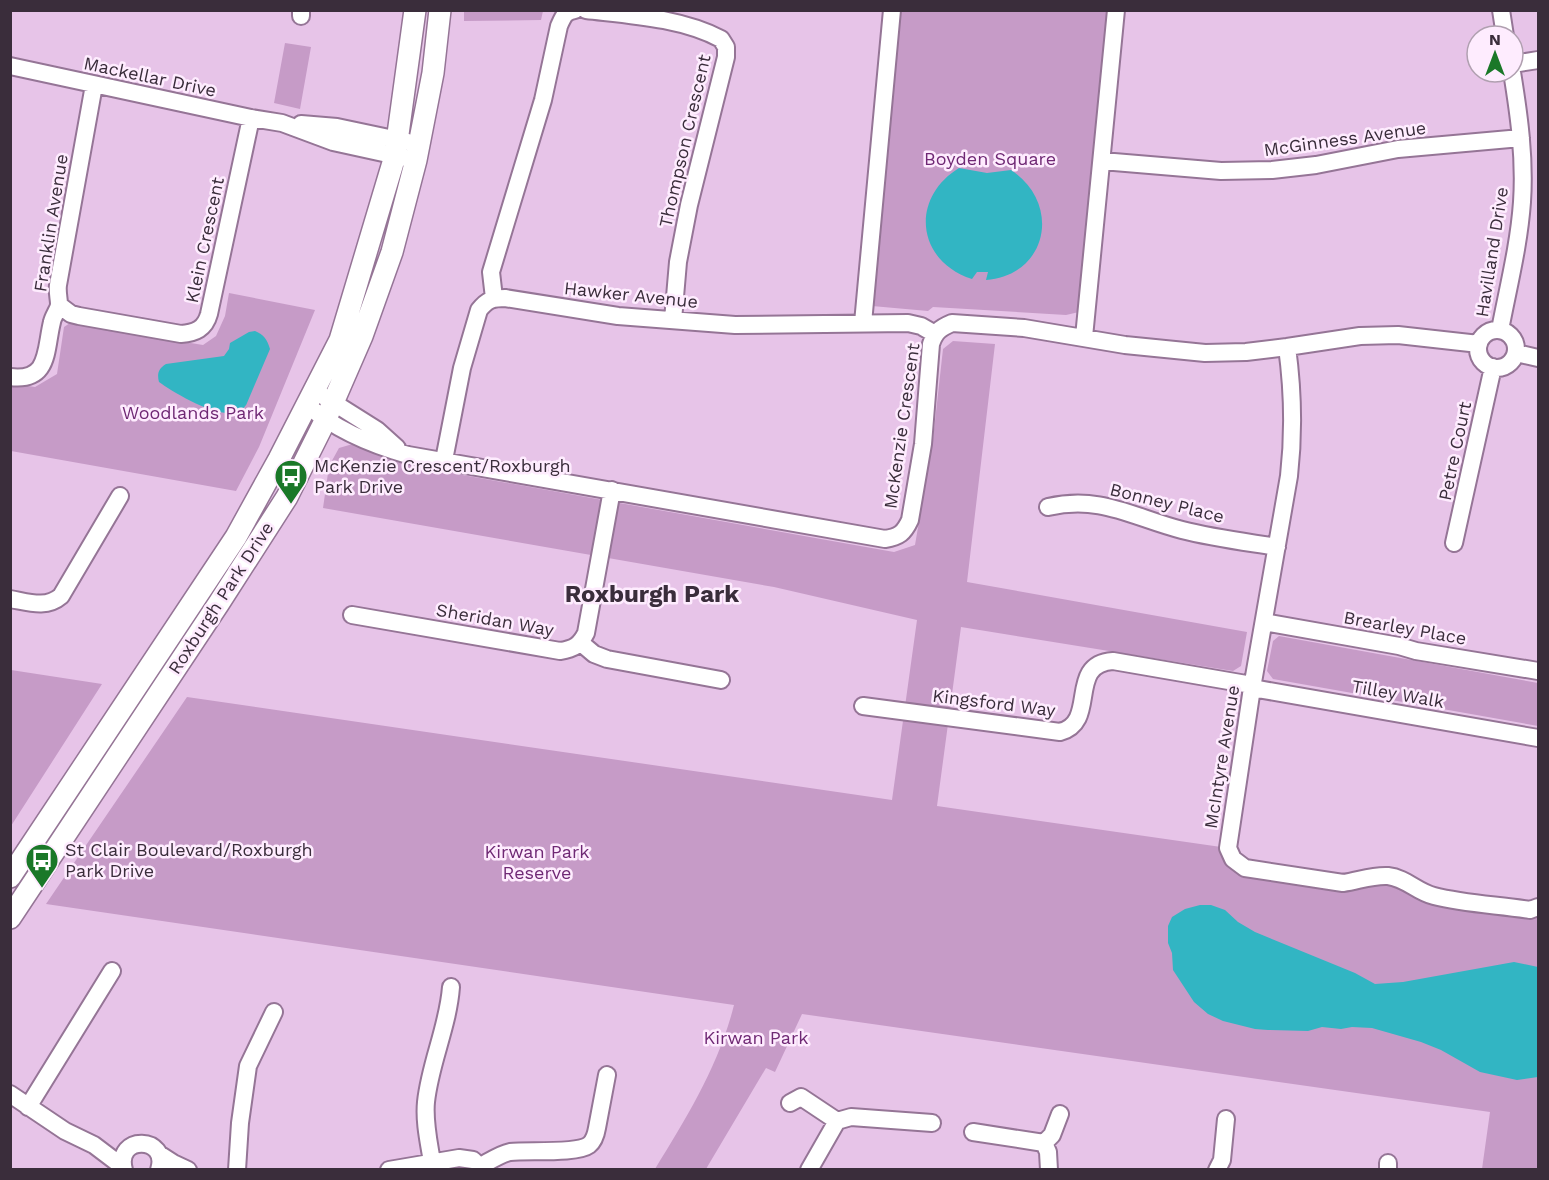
<svg xmlns="http://www.w3.org/2000/svg" width="1549" height="1180" viewBox="0 0 1549 1180" font-family="'Work Sans',sans-serif">
  <style>
    .green { fill: #c69bc7 }
    .water { fill: #32b5c3 }
    .lines { fill: none; stroke-linecap: round; stroke-linejoin: round }
    .minor-casing { stroke: #957596; stroke-width: 20 }
    .tertiary-casing { stroke: #957596; stroke-width: 24 }
    .minor { stroke: #fff; stroke-width: 16 }
    .tertiary { stroke: #fff; stroke-width: 21 }
    .labels { text-anchor: middle; stroke-width: 5; stroke-linejoin: round; paint-order: stroke }
    .street-label { font-size: 18px; fill: #3a2d3b; stroke: #feecfe }
    .park-label { font-size: 18px; fill: #6f2874; stroke: #feecfe }
    .poi-label { font-size: 18px; fill: #3a2d3b; stroke: #feecfe; text-anchor: start }
    .district-label { font-size: 24px; font-weight: bold; fill: #3a2d3b; stroke: #feecfe }
  </style>
  <rect width="100%" height="100%" fill="#e7c4e8"/>
  <!-- green -->
  <path class="green" d="M 464,11 L 464,10 L 543,11 L 541,20 L 464,21 Z
    M 900,11 L 1108,11 L 1079,312 L 1066,315 L 933,307 L 928,311 L 872,306 Z
    M 285,43 L 311,47 L 300,109 L 274,103 Z
    M 229,293 L 315,310 L 259,447 L 236,491 L 11,451 L 10,383 L 35,387 L 57,374 L 64,327 L 70,323 L 203,345 L 216,336 L 225,316 Z
    M 953,341 L 995,344 L 967,582 L 1247,632 L 1241,666 L 1233,671 L 961,627 L 937,806 L 1228,848 L 1234,860 L 1343,883 L 1376,876 L 1419,891 L 1538,907 L 1538,1169 L 1482,1169 L 1490,1112 L 802,1014 L 775,1072 L 766,1068 L 706,1169 L 655,1169 C 687,1117 719,1065 734,1005 L 46,904 L 187,697 L 892,800 L 917,620 L 774,587 L 323,508 L 329,466 L 339,448 L 356,443 L 391,461 L 457,474 L 894,552 L 915,545 L 933,439 L 943,349 Z
    M 1279,636 L 1538,683 L 1538,726 L 1273,679 L 1267,671 L 1273,641 Z
    M 11,670 L 102,684 L 11,826 L 10,670 Z"/>
  <!-- water -->
  <path class="water" d="M 959,168 L 987,173 L 1011,170 C 1062,204 1048,275 986,280 L 988,272 L 977,272 L 972,279 C 916,261 910,198 959,168 Z
    M 255,331 C 264,335 267,339 270,349 L 247,403 C 247,404 243,409 242,410 C 224,423 174,393 159,382 C 157,374 158,369 166,364 L 224,356 L 229,349 L 230,343 L 249,332 Z
    M 1200,905 L 1211,905 L 1225,910 L 1238,922 L 1255,932 L 1355,973 L 1375,984 L 1403,982 L 1514,962 L 1538,967 L 1538,1077 L 1517,1080 L 1480,1072 L 1441,1050 L 1421,1042 L 1372,1028 L 1352,1027 L 1341,1029 L 1322,1027 L 1308,1031 L 1268,1030 L 1255,1029 L 1223,1021 L 1208,1014 L 1194,1002 L 1173,970 L 1172,953 L 1168,943 L 1168,926 L 1172,917 L 1185,909 Z"/>
  <g class="lines">
    <!-- minor casing -->
    <g class="minor-casing">
      <path id="minor" d="M 586,10 C 629,15 682,18 721,39 L 726,47 L 726,57 L 689,205 L 678,262 L 673,320
        M 1501,10 L 1505,36
        M 301,16 L 301,10
        M 1513,64 L 1538,60
        M 10,66 L 251,118 L 282,123 L 333,142 L 406,158
        M 301,124 L 337,127 L 408,142
        M 1102,161 L 1221,171 L 1272,170 L 1316,165 L 1398,149 L 1521,138
        M 494,298 L 491,272 L 543,100 L 559,26 C 563,17 565,11 575,10
        M 59,305 L 71,314 L 79,316 L 181,334 C 195,333 205,329 209,314 L 251,118
        M 863,323 L 892,10
        M 1500,330 C 1508,288 1519,245 1522,202 C 1525,158 1519,115 1512,72
        M1478 349a19 19 0 1 1 38 0a19 19 0 1 1-38 0Z
        M 1084,337 L 1116,10
        M 1287,347 C 1293,391 1294,432 1289,476 L 1252,688 L 1228,848 L 1233,859 L 1245,868 L 1343,883 C 1358,881 1372,875 1388,876 C 1406,878 1417,892 1434,896 C 1465,904 1499,905 1530,910 L 1538,907
        M 1516,353 L 1538,358
        M 10,377 C 50,382 45,350 52,322 C 53,316 59,309 59,304 C 59,299 57,292 58,285 L 94,85
        M 323,396 L 377,430 L 397,448
        M 307,405 C 336,430 372,445 408,455 L 885,539 C 899,537 904,533 910,520 L 923,444 L 931,344 C 935,332 940,328 952,323 L 1024,328 L 1125,345 L 1205,353 L 1246,352 L 1287,347 L 1360,336 L 1398,335 L 1479,344
        M 444,460 L 462,368 L 479,310 C 487,300 492,298 505,298 L 618,316 L 735,325 L 908,323 L 921,326 L 935,334
        M 1048,507 C 1101,495 1132,517 1182,530 C 1213,538 1246,542 1277,547
        M 1454,543 L 1493,367
        M 10,599 C 28,602 46,609 61,596 L 120,496
        M 352,615 L 560,651 C 574,649 580,645 586,633 L 612,490
        M 1264,622 L 1399,646 L 1416,651 L 1538,671
        M 581,643 L 594,654 L 607,659 L 721,680
        M 1252,688 L 1538,738
        M 863,706 L 1060,732 C 1099,722 1066,664 1113,661 L 1252,685
        M 10,1094 L 65,1131 L 94,1145 L 123,1167
        M 790,1103 L 801,1097 L 837,1121 L 851,1117 L 932,1123
        M 28,1107 L 112,971
        M 973,1132 L 1044,1143 L 1052,1135 L 1060,1114
        M 1044,1143 L 1048,1152 L 1049,1170
        M 159,1154 L 173,1163 L 188,1170
        M 432,1162 C 429,1143 424,1122 426,1102 C 430,1063 448,1027 451,987
        M 481,1166 C 490,1161 500,1154 510,1152 C 528,1150 577,1154 589,1145 C 594,1141 596,1134 597,1128 L 607,1075
        M 124,1170 C 114,1134 170,1136 159,1170
        M 237,1170 L 240,1123 L 248,1066 L 274,1012
        M 389,1170 L 459,1158 L 473,1160 L 483,1170
        M 809,1170 L 837,1121
        M 1217,1170 L 1222,1160 L 1226,1119
        M 1388,1170 L 1388,1163"/>
    </g>
    <!-- tertiary casing -->
    <g class="tertiary-casing">
      <path id="tertiary" d="M 10,877 L 236,537 L 279,459 L 340,340 L 395,156 L 415,10
        M 10,918 L 219,603 L 287,497 L 325,421 L 362,336 L 392,252 L 416,160 L 433,73 L 440,10"/>
    </g>
    <!-- minor -->
    <use href="#minor" class="minor"/>
    <!-- tertiary -->
    <use href="#tertiary" class="tertiary"/>
  </g>
  <!-- icons -->
  <defs>
    <g id="bus-pin" transform="scale(1.725)"><path d="M0 17L-7.5 6A9.5 9.5 0 1 1 7.5 6Z" fill="#1a7828" stroke="#feecfe"/><path d="M-5-6H5V4H4V6H2V4H-2V6H-4V4H-5ZM-3.5-4V0h7V-4ZM-3.5 1.2v1.5H-2V1.2ZM2 1.2v1.5H3.5V1.2Z" fill="#fff"/></g>
  </defs>
  <g fill-rule="evenodd">
    <use href="#bus-pin" x="291" y="476"/>
    <use href="#bus-pin" x="42" y="860"/>
  </g>
  <g class="labels">
    <!-- street labels -->
    <g class="street-label">
      <text transform="translate(150 77) rotate(12)" y="6">Mackellar Drive</text>
      <text transform="translate(1345 139) rotate(-8)" y="6">McGinness Avenue</text>
      <text transform="translate(685 141) rotate(-77)" y="6">Thompson Crescent</text>
      <text transform="translate(51 223) rotate(-81)" y="6">Franklin Avenue</text>
      <text transform="translate(205 240) rotate(-78)" y="6">Klein Crescent</text>
      <text transform="translate(1492 252) rotate(-81)" y="6">Havilland Drive</text>
      <text transform="translate(631 295) rotate(6)" y="6">Hawker Avenue</text>
      <text transform="translate(902 426) rotate(-82)" y="6">McKenzie Crescent</text>
      <text transform="translate(1455 451) rotate(-78)" y="6">Petre Court</text>
      <text transform="translate(1167 503) rotate(14)" y="6">Bonney Place</text>
      <text transform="translate(221 598) rotate(-57)" y="6">Roxburgh Park Drive</text>
      <text transform="translate(495 620) rotate(10)" y="6">Sheridan Way</text>
      <text transform="translate(1405 628) rotate(10)" y="6">Brearley Place</text>
      <text transform="translate(1398 694) rotate(10)" y="6">Tilley Walk</text>
      <text transform="translate(994 703) rotate(7)" y="6">Kingsford Way</text>
      <text transform="translate(1222 757) rotate(-81)" y="6">McIntyre Avenue</text>
    </g>
    <!-- park labels -->
    <g class="park-label">
      <text x="990" y="165">Boyden Square</text>
      <text x="193" y="419">Woodlands Park</text>
      <text x="537" y="858">Kirwan Park<tspan x="537" dy="21">Reserve</tspan></text>
      <text x="756" y="1044">Kirwan Park</text>
    </g>
    <!-- poi labels -->
    <g class="poi-label">
      <text x="314" y="472">McKenzie Crescent/Roxburgh<tspan x="314" dy="21">Park Drive</tspan></text>
      <text x="65" y="856">St Clair Boulevard/Roxburgh<tspan x="65" dy="21">Park Drive</tspan></text>
    </g>
    <!-- district labels -->
    <g class="district-label">
      <text x="652" y="602">Roxburgh Park</text>
    </g>
  </g>
  <!-- border -->
  <rect width="1549" height="1180" fill="none" stroke="#3a2d3b" stroke-width="24"/>
  <!-- north arrow -->
  <g transform="translate(1495 54)"><circle r="28" fill="#feecfe" stroke="#b0a0b0" stroke-width="1.5"/>
  <path d="M0-4.5L10 22L0 15L-10 22Z" fill="#1a7828"/>
  <text y="-9" font-size="16" font-weight="bold" text-anchor="middle" fill="#3a2d3b">N</text>
  </g>
</svg>
